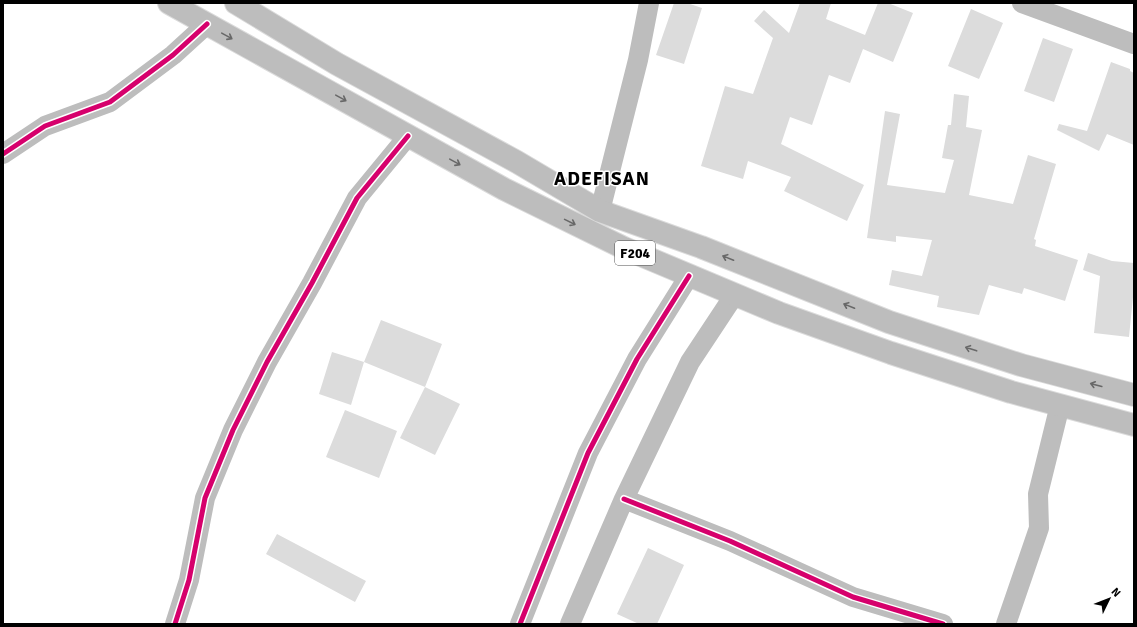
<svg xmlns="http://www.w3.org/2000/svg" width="1137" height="627" viewBox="0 0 1137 627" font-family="Signika,sans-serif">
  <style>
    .building { fill: #dcdcdc }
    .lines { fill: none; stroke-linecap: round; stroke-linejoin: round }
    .primary-casing { stroke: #dbdbdb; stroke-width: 24 }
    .minor { stroke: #bdbdbd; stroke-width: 20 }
    .primary { stroke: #bdbdbd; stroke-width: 22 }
    .cycleway-casing { stroke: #fff; stroke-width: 8 }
    .cycleway { stroke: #d6006c; stroke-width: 5 }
    .oneway { stroke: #686868 }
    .labels { text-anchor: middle; stroke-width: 3; stroke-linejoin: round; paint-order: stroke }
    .shield { fill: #fff; stroke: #4c4c4c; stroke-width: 1 }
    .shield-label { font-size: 14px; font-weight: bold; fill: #000 }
    .district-label { font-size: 19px; font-weight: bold; letter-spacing: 1px; fill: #000; stroke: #fff }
  </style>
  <rect width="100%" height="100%" fill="#fff"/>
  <!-- building -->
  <path class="building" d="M 674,3 L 687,3 L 702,8 L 684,64 L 656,55 Z
    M 800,3 L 831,3 L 826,19 L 865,35 L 878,3 L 888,3 L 913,13 L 893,62 L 863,49 L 850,83 L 829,75 L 812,125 L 790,117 L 781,144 L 864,185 L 847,221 L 784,191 L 791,177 L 748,161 L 743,179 L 701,166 L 725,86 L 753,94 L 773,38 L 754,21 L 764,10 L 789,33 Z
    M 971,9 L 1003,23 L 979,79 L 948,66 Z
    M 1043,38 L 1073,49 L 1054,102 L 1024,91 Z
    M 1111,62 L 1130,69 L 1130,71 L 1134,73 L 1134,145 L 1107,134 L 1099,151 L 1057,130 L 1059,124 L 1087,131 Z
    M 954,94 L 969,96 L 966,127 L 982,130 L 969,195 L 1013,204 L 1028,155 L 1056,164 L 1034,239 L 1036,240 L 1035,246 L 1078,260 L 1065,301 L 1024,288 L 1022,294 L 989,285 L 979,315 L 937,307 L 939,296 L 889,285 L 892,270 L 922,276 L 932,240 L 896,236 L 896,242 L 867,238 L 885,111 L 900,114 L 887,185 L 945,193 L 954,160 L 942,158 L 948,125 L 951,125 Z
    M 1088,253 L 1112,261 L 1134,263 L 1134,287 L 1129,337 L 1094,333 L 1100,276 L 1083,270 Z
    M 381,320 L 442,344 L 425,387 L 364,362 Z
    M 332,352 L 364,362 L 351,405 L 319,394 Z
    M 425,387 L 460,404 L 435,455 L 400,438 Z
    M 345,410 L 397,431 L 379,478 L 326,457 Z
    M 277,534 L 366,581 L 355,602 L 266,554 Z
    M 648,548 L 684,565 L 657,624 L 639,624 L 617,614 Z"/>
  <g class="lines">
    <!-- primary casing -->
    <g class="primary-casing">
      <path id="primary" d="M 169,3 L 504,189 L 624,248 L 779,313 L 891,353 L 1011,392 L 1134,425
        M 236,3 L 337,64 L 517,162 L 600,211 L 701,247 L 889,322 L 1021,365 L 1134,395"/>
    </g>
    <!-- minor -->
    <path class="minor" d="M 1022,3 L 1134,44
      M 3,154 L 45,126 L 110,102 L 173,55 L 207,24
      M 600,211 L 638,60 L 649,3
      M 624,499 L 730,541 L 853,597 L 943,624
      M 175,624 L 189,580 L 205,498 L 233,430 L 267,362 L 312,283 L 357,198 L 408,136
      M 520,624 L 588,453 L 637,359 L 689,276
      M 570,624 L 624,499 L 690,362 L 735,294
      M 1006,624 L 1039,528 L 1038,494 L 1060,405"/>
    <!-- primary -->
    <use href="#primary" class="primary"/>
    <!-- cycleway casing -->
    <g class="cycleway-casing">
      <path id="cycleway" d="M 3,154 L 45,126 L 110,102 L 173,55 L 207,24
        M 624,499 L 730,541 L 853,597 L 943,624
        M 175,624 L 189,580 L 205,498 L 233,430 L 267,362 L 312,283 L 357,198 L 408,136
        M 520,624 L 588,453 L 637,359 L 689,276"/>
    </g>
    <!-- cycleway -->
    <use href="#cycleway" class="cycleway"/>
  </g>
  <!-- one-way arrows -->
  <defs><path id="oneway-shaft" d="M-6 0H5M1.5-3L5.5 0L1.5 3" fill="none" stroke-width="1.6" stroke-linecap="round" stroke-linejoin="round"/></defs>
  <g class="oneway">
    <use href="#oneway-shaft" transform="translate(227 36) rotate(29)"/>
    <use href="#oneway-shaft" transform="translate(341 98) rotate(29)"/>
    <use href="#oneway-shaft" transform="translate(455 162) rotate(29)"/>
    <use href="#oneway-shaft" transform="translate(570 222) rotate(26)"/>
    <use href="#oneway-shaft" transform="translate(728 258) rotate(-158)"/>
    <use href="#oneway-shaft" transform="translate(849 306) rotate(-158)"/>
    <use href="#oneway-shaft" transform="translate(971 349) rotate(-162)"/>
    <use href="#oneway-shaft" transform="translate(1096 385) rotate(-165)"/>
  </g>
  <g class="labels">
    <!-- shield labels -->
    <rect class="shield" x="615" y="241" width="40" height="24" rx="3"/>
    <g class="shield-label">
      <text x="635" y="258">F204</text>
    </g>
    <!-- district labels -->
    <g class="district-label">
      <text x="602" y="185">ADEFISAN</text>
    </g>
  </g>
  <!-- border -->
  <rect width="1137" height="627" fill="none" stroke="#000000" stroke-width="8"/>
  <!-- north arrow -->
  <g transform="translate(1109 599) rotate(47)" stroke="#ffffff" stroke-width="3" paint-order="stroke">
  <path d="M0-3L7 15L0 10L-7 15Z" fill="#000000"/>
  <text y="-6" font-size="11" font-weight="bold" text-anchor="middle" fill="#000000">N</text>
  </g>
</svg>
